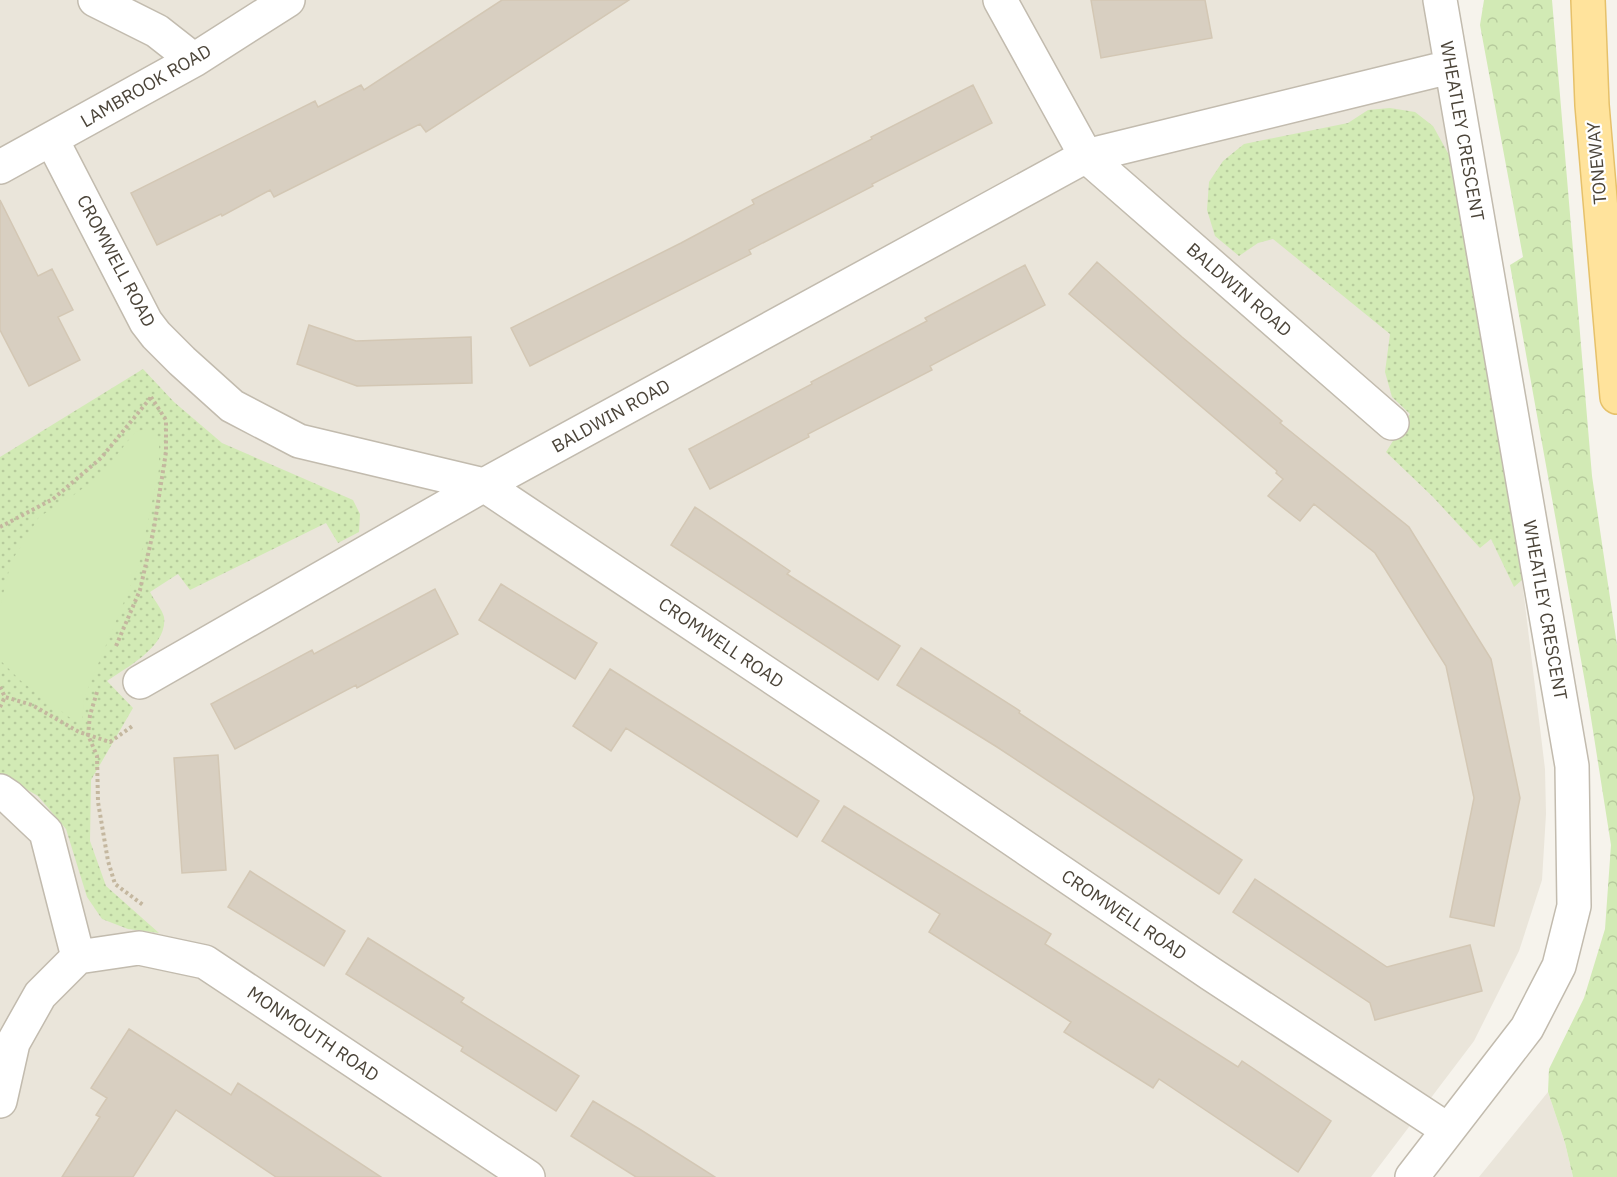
<svg xmlns="http://www.w3.org/2000/svg" width="1617" height="1177" viewBox="0 0 1617 1177" font-family="'IBM Plex Sans',sans-serif">
  <style>
    .residential { fill: #eae5da }
    .grass { fill: url(#grass-dots) }
    .forest { fill: url(#forest-crowns) }
    .green { fill: #d2eab5 }
    .building { fill: #d8cfc1; stroke: #d3c7b4; stroke-width: 1.5 }
    .lines { fill: none; stroke-linecap: round; stroke-linejoin: round }
    .minor-casing { stroke: #c2bbae; stroke-width: 36 }
    .primary-casing { stroke: #e6c16a; stroke-width: 36 }
    .path { stroke: #c4b79f; stroke-width: 4; stroke-dasharray: 3 3; stroke-linecap: butt }
    .minor { stroke: #fff; stroke-width: 33 }
    .primary { stroke: #ffe39c; stroke-width: 33 }
    .labels { text-anchor: middle; stroke-width: 4.5; stroke-linejoin: round; paint-order: stroke }
    .street-label { font-size: 18px; fill: #4b4439; stroke: #fff }
  </style>
  <defs>
    <pattern id="grass-dots" width="8" height="8" patternUnits="userSpaceOnUse" patternTransform="scale(1.5)"><rect width="8" height="8" fill="#d2eab5"/><path d="M2 2h.1M6 6h.1" fill="none" stroke="#b6ca9c" stroke-width="1.8" stroke-linecap="round"/></pattern>
    <pattern id="forest-crowns" width="20" height="18" patternUnits="userSpaceOnUse" patternTransform="scale(1.5)"><rect width="20" height="18" fill="#d2eab5"/><path d="M2 6a3 3 0 1 1 6 0M12 15a3 3 0 1 1 6 0" fill="none" stroke="#b6ca9c"/></pattern>
  </defs>
  <rect width="100%" height="100%" fill="#f6f3ec"/>
  <!-- residential -->
  <path class="residential" d="M 0,0 L 1426,0 L 1522,580 L 1545,769 L 1546,814 L 1542,880 L 1519,951 L 1474,1041 L 1371,1177 L 0,1177 Z
    M 1548,1092 L 1565,1143 L 1573,1177 L 1479,1177 Z"/>
  <!-- grass -->
  <path class="grass" d="M 1390,108 L 1415,112 L 1433,126 L 1454,164 L 1522,580 L 1514,587 L 1491,539 L 1480,548 L 1433,497 L 1386,452 L 1410,414 L 1392,397 L 1385,372 L 1390,334 L 1273,239 L 1258,243 L 1239,256 L 1215,236 L 1207,210 L 1209,182 L 1223,161 L 1244,144 L 1348,123 L 1368,110 Z
    M 143,369 L 174,402 L 222,443 L 353,500 L 360,514 L 359,532 L 338,543 L 326,523 L 190,590 L 178,574 L 150,592 C 154,600 162,609 164,617 C 168,646 127,667 107,681 L 133,708 L 91,780 L 90,841 L 106,886 L 159,933 L 128,929 L 102,919 L 87,897 L 66,829 L 38,796 L 0,774 L 0,457 Z"/>
  <!-- forest -->
  <path class="forest" d="M 1484,0 L 1552,0 L 1592,476 L 1617,645 L 1617,1177 L 1573,1177 L 1565,1143 L 1548,1092 L 1549,1069 L 1584,998 L 1605,929 L 1611,845 L 1588,699 L 1510,265 L 1523,257 L 1480,25 Z"/>
  <!-- green -->
  <path class="green" d="M 146,429 L 159,439 L 159,469 L 138,568 L 84,698 L 82,720 L 73,720 L 21,681 L 0,660 L 0,607 L 11,562 L 39,517 L 71,497 L 101,475 L 135,432 Z"/>
  <!-- building -->
  <path class="building" d="M 502,0 L 629,0 L 426,132 L 420,124 L 274,197 L 270,190 L 222,216 L 221,214 L 157,245 L 131,193 L 315,101 L 318,107 L 361,85 L 364,90 Z
    M 1091,0 L 1205,0 L 1212,38 L 1101,58 Z
    M 973,85 L 992,123 L 872,184 L 873,186 L 749,250 L 751,254 L 530,366 L 511,328 L 681,243 L 754,204 L 752,200 L 872,139 L 871,137 Z
    M 0,200 L 38,276 L 52,269 L 73,310 L 58,317 L 80,360 L 29,386 L 0,330 Z
    M 1097,262 L 1182,337 L 1282,421 L 1280,423 L 1409,527 L 1491,659 L 1520,798 L 1494,926 L 1450,917 L 1474,798 L 1446,666 L 1375,553 L 1314,504 L 1300,521 L 1268,496 L 1283,479 L 1276,473 L 1277,471 L 1069,294 Z
    M 1025,265 L 1045,305 L 930,366 L 932,370 L 808,434 L 809,437 L 710,489 L 689,449 L 812,384 L 811,382 L 927,321 L 925,318 Z
    M 309,325 L 356,341 L 471,337 L 472,383 L 357,386 L 297,364 Z
    M 695,507 L 790,571 L 787,574 L 900,646 L 878,680 L 671,545 Z
    M 501,584 L 597,643 L 575,679 L 479,620 Z
    M 435,589 L 458,634 L 357,688 L 356,685 L 235,749 L 211,704 L 312,650 L 314,654 Z
    M 921,648 L 1020,711 L 1019,713 L 1242,860 L 1219,894 L 997,747 L 897,685 Z
    M 610,669 L 819,801 L 797,837 L 626,728 L 611,751 L 573,726 Z
    M 218,755 L 226,870 L 182,873 L 174,758 Z
    M 844,806 L 1051,934 L 1045,944 L 1238,1067 L 1242,1061 L 1331,1121 L 1298,1172 L 1159,1079 L 1153,1088 L 1064,1032 L 1071,1022 L 929,932 L 940,914 L 822,841 Z
    M 250,871 L 345,931 L 324,966 L 228,907 Z
    M 1255,879 L 1387,967 L 1470,945 L 1482,991 L 1375,1020 L 1370,1003 L 1233,912 Z
    M 368,938 L 464,998 L 461,1002 L 579,1076 L 556,1111 L 461,1051 L 463,1047 L 346,974 Z
    M 129,1029 L 231,1095 L 238,1083 L 381,1177 L 276,1177 L 176,1110 L 133,1177 L 62,1177 L 100,1117 L 96,1115 L 107,1098 L 91,1088 Z
    M 593,1101 L 641,1130 L 715,1177 L 636,1177 L 571,1136 Z"/>
  <g class="lines">
    <!-- minor casing -->
    <g class="minor-casing">
      <path id="minor" d="M 95,0 L 157,31 L 194,60
        M 1000,0 L 1086,156 L 1392,423
        M 52,140 L 146,322 L 156,335 L 182,361 L 232,406 L 299,441 L 484,485 L 883,751 L 1211,974 L 1448,1130
        M 0,167 L 194,60 L 288,0
        M 140,682 L 484,485 L 1086,156 L 1450,67
        M 0,791 L 9,797 L 46,832 L 78,957
        M 0,1101 L 13,1043 L 40,995 L 78,957 L 139,948 L 205,962 L 528,1177
        M 1412,1177 L 1527,1028 L 1559,966 L 1574,906 L 1572,766 L 1440,0"/>
    </g>
    <!-- primary casing -->
    <g class="primary-casing">
      <path id="primary" d="M 1588,0 L 1592,105 L 1617,397"/>
    </g>
    <!-- path -->
    <path class="path" d="M 0,527 L 53,499 L 101,458 L 152,396
      M 116,646 L 140,590 L 154,528 L 166,452 L 166,420 L 151,397
      M 0,687 L 5,697
      M 97,692 L 90,715 L 88,735 L 97,756 L 98,802 L 108,861 L 115,884 L 143,905
      M 0,707 L 5,697 L 32,705 L 79,732 L 110,742 L 134,725"/>
    <!-- minor -->
    <use href="#minor" class="minor"/>
    <!-- primary -->
    <use href="#primary" class="primary"/>
  </g>
  <g class="labels">
    <!-- street labels -->
    <g class="street-label">
      <text transform="translate(146 86) rotate(-30)" y="6">LAMBROOK ROAD</text>
      <text transform="translate(1462 131) rotate(80)" y="6">WHEATLEY CRESCENT</text>
      <text transform="translate(1597 163) rotate(-95)" y="6">TONEWAY</text>
      <text transform="translate(116 261) rotate(62)" y="6">CROMWELL ROAD</text>
      <text transform="translate(1239 290) rotate(41)" y="6">BALDWIN ROAD</text>
      <text transform="translate(611 416) rotate(-29)" y="6">BALDWIN ROAD</text>
      <text transform="translate(1545 610) rotate(80)" y="6">WHEATLEY CRESCENT</text>
      <text transform="translate(721 643) rotate(34)" y="6">CROMWELL ROAD</text>
      <text transform="translate(1124 915) rotate(34)" y="6">CROMWELL ROAD</text>
      <text transform="translate(313 1034) rotate(34)" y="6">MONMOUTH ROAD</text>
    </g>
  </g>
</svg>
